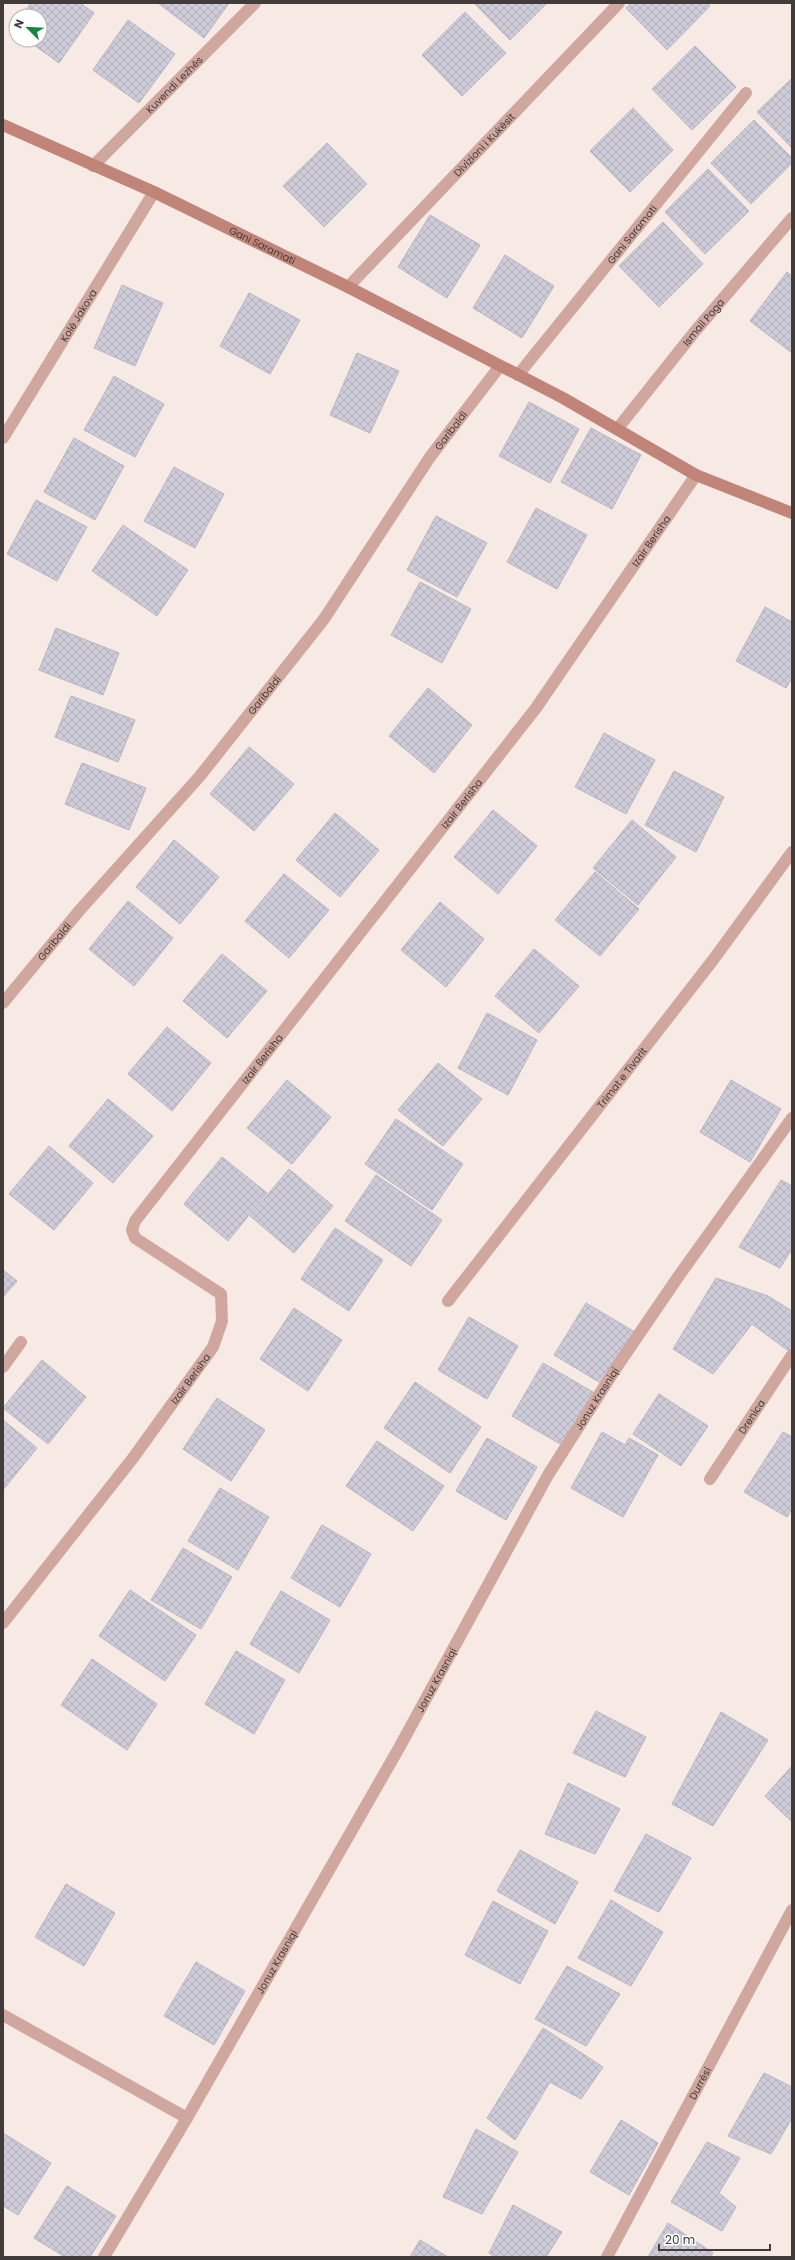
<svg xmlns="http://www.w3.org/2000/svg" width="795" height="2260" viewBox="0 0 795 2260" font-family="Poppins,sans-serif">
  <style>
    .building { fill: url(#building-cross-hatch); stroke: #b7b5c1 }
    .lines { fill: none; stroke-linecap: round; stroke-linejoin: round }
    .street { stroke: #d0a79e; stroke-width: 12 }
    .secondary { stroke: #c08478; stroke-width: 12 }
    .labels { text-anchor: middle; stroke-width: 3.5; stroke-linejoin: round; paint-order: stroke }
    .street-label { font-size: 10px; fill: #413c39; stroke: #fff }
  </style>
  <defs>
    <pattern id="building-cross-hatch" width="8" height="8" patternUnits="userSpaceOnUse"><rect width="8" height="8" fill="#ceccd8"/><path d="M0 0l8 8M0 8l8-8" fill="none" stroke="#b2b0ba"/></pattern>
  </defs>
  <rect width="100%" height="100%" fill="#f7eae4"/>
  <!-- building -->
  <path class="building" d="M 31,3 L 80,3 L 94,13 L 59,63 L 27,40 L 40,40 L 40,16 L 22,16 Z
    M 158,3 L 229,3 L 204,38 Z
    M 474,3 L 547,3 L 510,40 Z
    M 632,3 L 707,3 L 710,6 L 667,50 L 626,8 Z
    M 465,12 L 506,53 L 462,96 L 422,55 Z
    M 128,20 L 175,54 L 139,103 L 93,70 Z
    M 695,46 L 736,87 L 692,130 L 652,89 Z
    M 792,78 L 792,148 L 757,112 Z
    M 633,108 L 673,150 L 630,192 L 590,151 Z
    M 754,120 L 792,158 L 792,163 L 751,204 L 711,163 Z
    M 327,143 L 367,184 L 324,227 L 283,186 Z
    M 708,169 L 749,211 L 705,254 L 665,212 Z
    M 430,215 L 480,245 L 447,298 L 398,267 Z
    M 663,222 L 703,264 L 659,307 L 619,266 Z
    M 505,255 L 554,286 L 522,338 L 473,308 Z
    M 787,272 L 792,276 L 792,353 L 750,321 Z
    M 122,285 L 163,303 L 135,366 L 94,348 Z
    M 249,293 L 300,320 L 270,374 L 220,346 Z
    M 357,353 L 399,371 L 370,433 L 330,415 Z
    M 114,376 L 164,404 L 135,457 L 84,430 Z
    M 529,402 L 579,429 L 550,483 L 499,456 Z
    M 591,428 L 641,455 L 612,509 L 561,482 Z
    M 74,438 L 124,466 L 95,520 L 44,492 Z
    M 174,467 L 224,494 L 195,548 L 144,521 Z
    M 36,500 L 87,527 L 57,581 L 7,554 Z
    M 536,508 L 587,535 L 557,589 L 507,562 Z
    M 436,516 L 487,543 L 457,597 L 407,570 Z
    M 123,525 L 188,570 L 157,616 L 92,571 Z
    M 420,582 L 471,609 L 442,663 L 391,635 Z
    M 765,607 L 792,622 L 792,678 L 786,688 L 736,661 Z
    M 56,628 L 119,653 L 103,695 L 39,670 Z
    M 428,688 L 472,725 L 434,773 L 389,736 Z
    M 71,696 L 135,720 L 118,762 L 55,737 Z
    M 604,733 L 655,760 L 626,814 L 575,787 Z
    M 249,747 L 294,784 L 254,831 L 210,794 Z
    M 82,763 L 146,788 L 129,830 L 65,804 Z
    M 674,771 L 724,797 L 696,852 L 645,825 Z
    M 493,810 L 537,846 L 498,894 L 454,857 Z
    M 335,813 L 379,850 L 340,897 L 296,860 Z
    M 632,820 L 676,857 L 638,905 L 593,868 Z
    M 174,840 L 219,877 L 180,924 L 136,887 Z
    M 595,872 L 639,909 L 600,956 L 555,920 Z
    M 284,874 L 329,910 L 289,958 L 245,921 Z
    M 128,901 L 173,938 L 134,986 L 89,949 Z
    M 440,902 L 484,939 L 446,987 L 401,950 Z
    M 534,949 L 579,986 L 539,1033 L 495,996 Z
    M 222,954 L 267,991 L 227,1038 L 183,1001 Z
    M 487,1013 L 537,1040 L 508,1095 L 458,1068 Z
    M 167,1027 L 211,1063 L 172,1111 L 128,1074 Z
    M 438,1063 L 482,1099 L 443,1146 L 398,1110 Z
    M 287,1080 L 331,1117 L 292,1164 L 247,1128 Z
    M 731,1080 L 781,1109 L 750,1162 L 700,1132 Z
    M 108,1099 L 153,1136 L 113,1183 L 69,1146 Z
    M 396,1119 L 463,1164 L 432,1210 L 365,1164 Z
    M 49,1146 L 93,1183 L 54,1230 L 9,1194 Z
    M 222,1157 L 267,1193 L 228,1241 L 184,1204 Z
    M 289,1169 L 333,1206 L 294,1253 L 250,1216 Z
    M 376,1175 L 442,1220 L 411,1266 L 345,1221 Z
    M 781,1180 L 792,1186 L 792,1249 L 780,1268 L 739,1247 Z
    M 335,1228 L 383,1260 L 349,1311 L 301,1279 Z
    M 3,1270 L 17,1281 L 3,1297 Z
    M 716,1278 L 768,1296 L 792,1311 L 792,1349 L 790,1352 L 752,1324 L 713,1374 L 673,1349 Z
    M 586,1303 L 635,1332 L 604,1385 L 554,1355 Z
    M 294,1308 L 342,1340 L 308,1391 L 260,1359 Z
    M 469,1317 L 518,1346 L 487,1399 L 438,1370 Z
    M 42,1360 L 86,1397 L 48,1444 L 3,1408 Z
    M 543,1363 L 593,1392 L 562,1445 L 512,1416 Z
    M 415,1382 L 481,1427 L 450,1473 L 384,1428 Z
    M 659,1394 L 708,1426 L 681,1466 L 633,1434 Z
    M 217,1398 L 265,1430 L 231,1481 L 183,1449 Z
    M 3,1420 L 37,1448 L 3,1490 Z
    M 602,1432 L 625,1445 L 629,1438 L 658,1455 L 623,1517 L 571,1488 Z
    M 783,1432 L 792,1437 L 792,1509 L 787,1517 L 744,1492 Z
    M 487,1438 L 537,1467 L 506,1520 L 456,1491 Z
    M 377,1441 L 444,1486 L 413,1531 L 346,1486 Z
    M 220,1488 L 269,1517 L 238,1570 L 188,1541 Z
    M 322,1525 L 371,1554 L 340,1607 L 291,1578 Z
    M 183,1548 L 232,1577 L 201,1629 L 151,1600 Z
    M 130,1590 L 196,1635 L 165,1681 L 99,1636 Z
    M 281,1591 L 330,1620 L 299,1673 L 250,1644 Z
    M 236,1651 L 285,1680 L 254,1734 L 205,1704 Z
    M 92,1659 L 157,1704 L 127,1750 L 61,1705 Z
    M 596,1711 L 646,1737 L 625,1777 L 573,1753 Z
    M 721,1712 L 768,1740 L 713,1826 L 672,1804 Z
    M 792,1766 L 792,1822 L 765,1796 Z
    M 568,1783 L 620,1809 L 595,1854 L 545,1834 Z
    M 646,1834 L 691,1858 L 659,1912 L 614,1891 Z
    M 520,1850 L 578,1882 L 555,1924 L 497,1891 Z
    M 66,1884 L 115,1913 L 84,1966 L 35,1937 Z
    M 611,1900 L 663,1932 L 631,1986 L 578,1958 Z
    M 493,1901 L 548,1931 L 520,1984 L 465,1955 Z
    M 196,1962 L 245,1991 L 214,2045 L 164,2016 Z
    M 567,1966 L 620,1994 L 586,2046 L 535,2019 Z
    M 543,2028 L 603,2067 L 581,2099 L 550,2082 L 515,2140 L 487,2118 Z
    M 764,2073 L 792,2087 L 792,2118 L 771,2154 L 728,2136 Z
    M 621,2120 L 658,2143 L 629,2195 L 590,2172 Z
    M 476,2129 L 518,2152 L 482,2214 L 443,2197 Z
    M 3,2133 L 51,2163 L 18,2215 L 3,2206 Z
    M 707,2142 L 740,2158 L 719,2193 L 736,2207 L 722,2231 L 671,2202 Z
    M 67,2186 L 116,2216 L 90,2257 L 65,2257 L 34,2238 Z
    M 513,2205 L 562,2232 L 546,2257 L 495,2257 L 489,2253 Z
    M 668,2223 L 713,2253 L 710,2257 L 648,2257 Z
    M 420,2240 L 448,2257 L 410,2257 Z"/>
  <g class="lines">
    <!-- street -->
    <g class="street">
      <path id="s1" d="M 93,166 L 255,3"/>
      <path id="s2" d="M 348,287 L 619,3"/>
      <path id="s3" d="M 518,375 L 746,93"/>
      <path id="s4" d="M 618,428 L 696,330 L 792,218"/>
      <path id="s5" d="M 3,438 L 154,192"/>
      <path id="s6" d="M 3,1003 L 79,911 L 200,776 L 324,619 L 430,457 L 500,366"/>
      <path id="s7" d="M 448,1301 L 713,960 L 792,852"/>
      <path d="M 3,1367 L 21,1342"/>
      <path id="s8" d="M 710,1479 L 792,1355"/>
      <path id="s9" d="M 3,1623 L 133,1458 L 213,1347 L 222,1321 L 221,1294 L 135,1238 L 132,1230 L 135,1221 L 536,708 L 696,475"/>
      <path d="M 3,2015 L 187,2118"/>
      <path id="s10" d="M 104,2257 L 187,2118 L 399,1748 L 548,1475 L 618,1365 L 678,1277 L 792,1118"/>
      <path id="s11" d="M 607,2257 L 792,1910"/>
    </g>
    <!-- secondary -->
    <path class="secondary" id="s12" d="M 3,125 L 154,192 L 348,287 L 563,398 L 696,475 L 792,513"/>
  </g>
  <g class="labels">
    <!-- street labels -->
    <g class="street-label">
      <text dy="4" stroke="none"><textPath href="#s1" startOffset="115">Kuvendi Lezhës</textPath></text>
      <text dy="4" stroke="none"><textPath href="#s2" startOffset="197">Divizioni i Kukësit</textPath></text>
      <text dy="4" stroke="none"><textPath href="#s3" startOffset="181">Gani Saramati</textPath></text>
      <text dy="4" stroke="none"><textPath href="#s12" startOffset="286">Gani Saramati</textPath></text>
      <text dy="4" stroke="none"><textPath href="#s5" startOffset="144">Kolë Jakova</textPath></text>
      <text dy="4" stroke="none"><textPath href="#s4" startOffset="136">Ismail Poga</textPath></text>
      <text dy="4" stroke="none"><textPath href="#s6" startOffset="728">Garibaldi</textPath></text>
      <text dy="4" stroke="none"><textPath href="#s9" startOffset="1376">Izair Berisha</textPath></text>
      <text dy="4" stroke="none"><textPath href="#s6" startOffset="404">Garibaldi</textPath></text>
      <text dy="4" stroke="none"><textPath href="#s9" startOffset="1052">Izair Berisha</textPath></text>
      <text dy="4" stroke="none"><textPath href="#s6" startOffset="80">Garibaldi</textPath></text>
      <text dy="4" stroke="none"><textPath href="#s9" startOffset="728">Izair Berisha</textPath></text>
      <text dy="4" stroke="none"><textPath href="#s7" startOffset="283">Trimat e Tivarit</textPath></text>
      <text dy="4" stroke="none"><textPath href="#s9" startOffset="308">Izair Berisha</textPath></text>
      <text dy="4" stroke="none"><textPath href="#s10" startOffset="990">Jonuz Krasniqi</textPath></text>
      <text dy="4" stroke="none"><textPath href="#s8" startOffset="75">Drenica</textPath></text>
      <text dy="4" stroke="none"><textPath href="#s10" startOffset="666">Jonuz Krasniqi</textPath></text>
      <text dy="4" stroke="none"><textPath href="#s10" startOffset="342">Jonuz Krasniqi</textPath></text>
      <text dy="4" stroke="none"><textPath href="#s11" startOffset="197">Durrësi</textPath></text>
    </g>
  </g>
  <!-- border -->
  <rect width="795" height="2260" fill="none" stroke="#413c39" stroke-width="8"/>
  <!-- north arrow -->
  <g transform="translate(28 28) rotate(294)"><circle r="19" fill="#ffffff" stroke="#b3b1b0"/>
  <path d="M0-3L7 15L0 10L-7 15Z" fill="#128740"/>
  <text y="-6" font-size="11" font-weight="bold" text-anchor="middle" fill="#413c39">N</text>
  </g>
  <!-- scale -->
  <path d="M659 2244v6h111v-6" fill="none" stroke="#413c39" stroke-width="2"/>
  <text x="665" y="2244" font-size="12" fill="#413c39" stroke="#ffffff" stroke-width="3" paint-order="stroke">20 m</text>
</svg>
